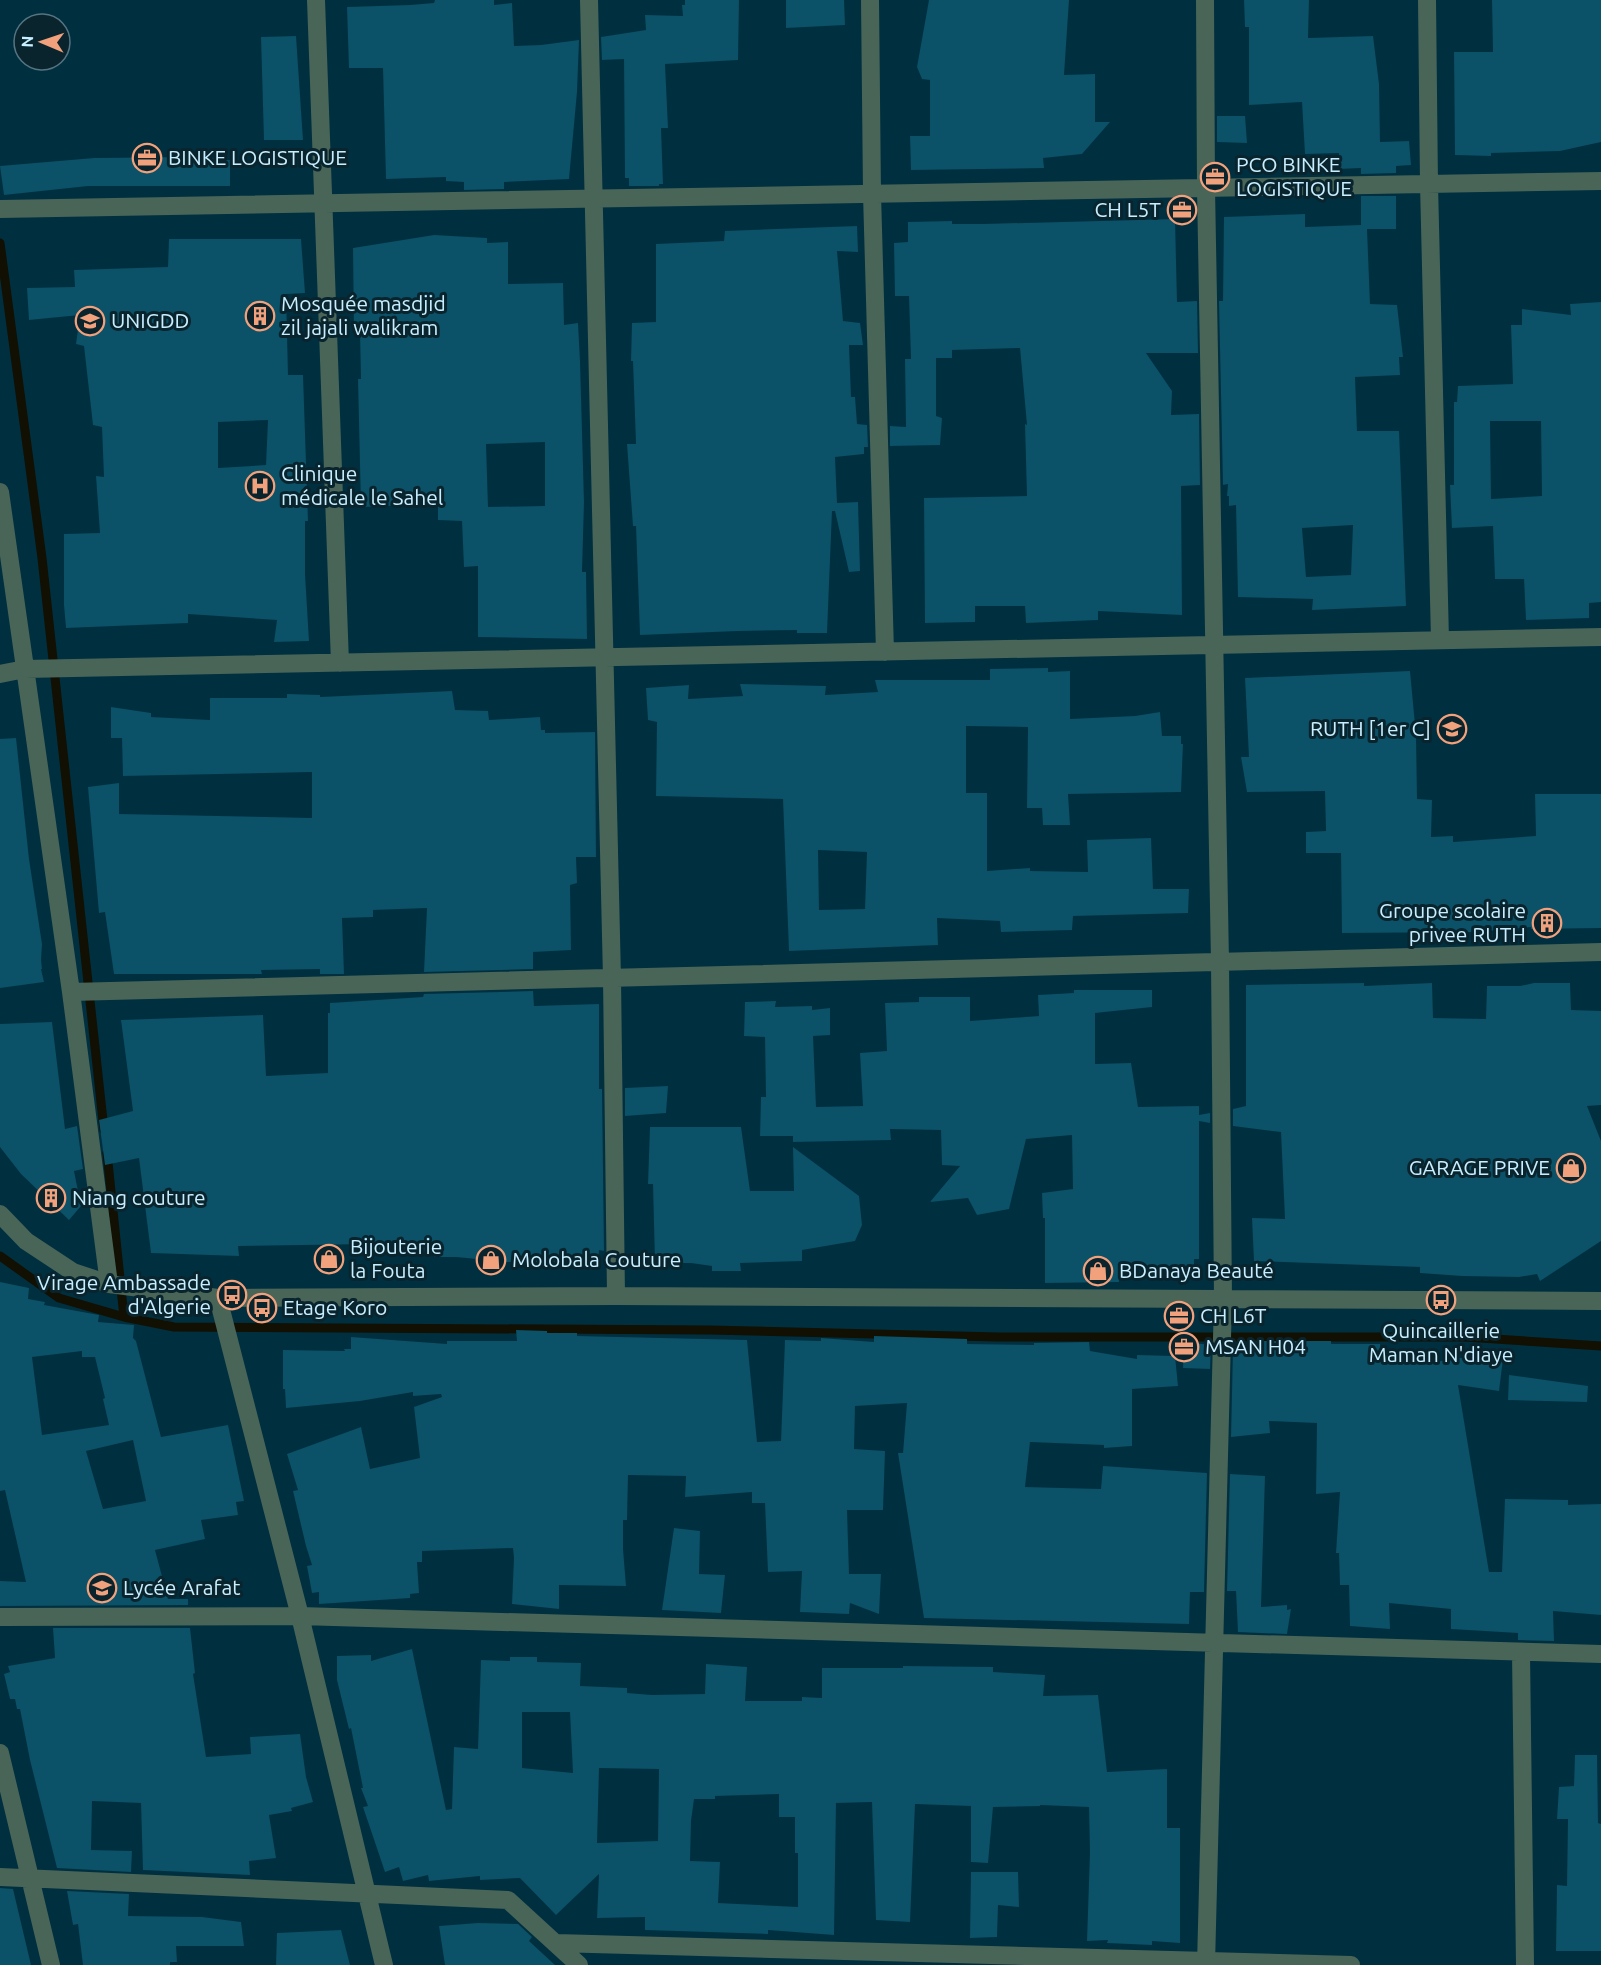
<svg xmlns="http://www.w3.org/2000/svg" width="1601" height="1965" viewBox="0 0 1601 1965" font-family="Ubuntu,sans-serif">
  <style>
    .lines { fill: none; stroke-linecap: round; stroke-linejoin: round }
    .stream { stroke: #111002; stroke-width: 9 }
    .building { fill: #0b5167; fill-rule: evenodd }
    .minor { stroke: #486558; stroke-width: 18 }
    .labels { text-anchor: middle; stroke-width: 6; stroke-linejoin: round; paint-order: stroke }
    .poi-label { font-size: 21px; fill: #c8efff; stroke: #0a242e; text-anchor: start }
  </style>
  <rect width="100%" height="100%" fill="#002f3f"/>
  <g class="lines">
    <!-- stream -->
    <path class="stream" d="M 0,243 L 42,558 L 104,1130
      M 107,1153 L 124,1317
      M 0,1256 L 59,1298 L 124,1317 L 174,1327 L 710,1330 L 998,1337 L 1465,1337 L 1601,1346"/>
  </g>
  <!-- building -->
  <path class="building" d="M 435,0 L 494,0 L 494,5 L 512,3 L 514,46 L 541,45 L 579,40 L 577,92 L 569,179 L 504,182 L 504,189 L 464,190 L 464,182 L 446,181 L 446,177 L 386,179 L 383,68 L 349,68 L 347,7 L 410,5 L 434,3 Z
    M 685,0 L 739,0 L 738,60 L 665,64 L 668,128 L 661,128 L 663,184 L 659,184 L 659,186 L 629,186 L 629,178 L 625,178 L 624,59 L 602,60 L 601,37 L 646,30 L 645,15 L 683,16 L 682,5 L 685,5 Z
    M 786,0 L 844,0 L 845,25 L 786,28 Z
    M 929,0 L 1069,0 L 1064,75 L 1095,74 L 1095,122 L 1110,122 L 1082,154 L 1043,158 L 1044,168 L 911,170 L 910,136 L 930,136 L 930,80 L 922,79 L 917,67 Z
    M 1244,0 L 1309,0 L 1308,38 L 1373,36 L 1379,84 L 1380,142 L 1409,141 L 1411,165 L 1396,166 L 1396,173 L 1361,174 L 1361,168 L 1338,169 L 1339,153 L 1305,154 L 1302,102 L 1249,105 L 1249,27 L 1245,27 Z
    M 1492,0 L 1601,0 L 1601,142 L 1560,151 L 1491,153 L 1491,156 L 1455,155 L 1454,52 L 1493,52 Z
    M 296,36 L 303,140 L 264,140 L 261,37 Z
    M 1217,116 L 1245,116 L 1247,143 L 1217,142 Z
    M 192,157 L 214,158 L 214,160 L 230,160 L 230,186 L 88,186 L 4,195 L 0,166 L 94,158 Z
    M 1361,196 L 1396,196 L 1396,229 L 1367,229 L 1370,304 L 1397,305 L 1403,357 L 1399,357 L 1400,375 L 1355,377 L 1357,431 L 1399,431 L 1406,606 L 1312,610 L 1313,599 L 1238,597 L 1236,505 L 1229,506 L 1229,496 L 1227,496 L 1228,484 L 1223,485 L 1219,301 L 1223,301 L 1224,217 L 1305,214 L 1305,227 L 1361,225 ZM 1353,525 L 1351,575 L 1306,577 L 1302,528 Z
    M 1175,219 L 1177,302 L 1197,301 L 1198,353 L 1146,353 L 1172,391 L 1171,415 L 1199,414 L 1200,485 L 1181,486 L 1182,615 L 1098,611 L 1098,620 L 1026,623 L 1025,606 L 975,606 L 975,622 L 925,623 L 924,498 L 1027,496 L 1025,424 L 1027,425 L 1020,348 L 952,350 L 952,358 L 936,358 L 936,416 L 942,418 L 940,445 L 890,446 L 890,426 L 906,427 L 905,359 L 911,359 L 909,296 L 895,296 L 894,243 L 908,242 L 908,222 L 952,221 L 952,224 L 983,224 Z
    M 857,226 L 858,252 L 837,251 L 843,321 L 860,323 L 863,345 L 849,345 L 851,397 L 855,397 L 857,424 L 867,425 L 868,447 L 864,447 L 864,454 L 835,457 L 837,503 L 858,502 L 860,571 L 849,572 L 835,511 L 832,511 L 827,633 L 797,633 L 797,630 L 738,631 L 640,635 L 636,526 L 633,526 L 627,444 L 636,444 L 633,361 L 631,361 L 632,323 L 656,322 L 656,244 L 724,241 L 725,231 Z
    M 434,235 L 487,238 L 487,243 L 508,242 L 508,284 L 563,283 L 564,325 L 578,323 L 580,361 L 584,502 L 582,572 L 586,572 L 587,639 L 478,637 L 478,566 L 464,567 L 462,521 L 438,520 L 438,504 L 361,507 L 358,379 L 361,379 L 360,333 L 354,333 L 353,248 ZM 545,442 L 545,506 L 488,507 L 486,444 Z
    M 169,239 L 301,239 L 305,293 L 286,294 L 288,375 L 303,375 L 308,521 L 305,521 L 305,574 L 309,641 L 274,642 L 277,620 L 188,614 L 188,623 L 66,628 L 64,605 L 64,534 L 100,533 L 96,476 L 104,477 L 102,427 L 93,425 L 84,346 L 76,344 L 80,315 L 29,320 L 27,288 L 75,287 L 74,270 L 168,267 ZM 268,420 L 266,465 L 218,468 L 218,422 Z
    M 1601,302 L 1601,602 L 1589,603 L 1589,618 L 1526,620 L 1524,579 L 1495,579 L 1493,526 L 1452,528 L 1450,485 L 1454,485 L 1454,402 L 1457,402 L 1458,386 L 1513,384 L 1511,325 L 1522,325 L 1522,309 L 1571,315 L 1570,304 ZM 1490,421 L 1541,421 L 1542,496 L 1491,499 Z
    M 1048,668 L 1048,672 L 1070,671 L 1070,719 L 1135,716 L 1160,712 L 1162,736 L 1181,736 L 1181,744 L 1183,744 L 1181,792 L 1068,794 L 1070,825 L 1043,825 L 1042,808 L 1027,808 L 1028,727 L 966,726 L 966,793 L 987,793 L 987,871 L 1030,868 L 1030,871 L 1088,872 L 1087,840 L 1151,838 L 1153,889 L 1189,889 L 1188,913 L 1073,916 L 1072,930 L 1001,932 L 1000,921 L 937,918 L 938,945 L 789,951 L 783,799 L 656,796 L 657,722 L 648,720 L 646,688 L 689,685 L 688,699 L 743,696 L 740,684 L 826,686 L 825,695 L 878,692 L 875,680 L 990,680 L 990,669 ZM 818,850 L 867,852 L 865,909 L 819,910 Z
    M 1410,671 L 1416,735 L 1417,799 L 1432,800 L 1431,837 L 1453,836 L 1453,842 L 1536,836 L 1535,794 L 1601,794 L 1601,928 L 1531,929 L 1531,927 L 1476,932 L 1342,933 L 1341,853 L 1306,853 L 1306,832 L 1326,831 L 1325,791 L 1247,792 L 1241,757 L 1249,757 L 1245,678 Z
    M 452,691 L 455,710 L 488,711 L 489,720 L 540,717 L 541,730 L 545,730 L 545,733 L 595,732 L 596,857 L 576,857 L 577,883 L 570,885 L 571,950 L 533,952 L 533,969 L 424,972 L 427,908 L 373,910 L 373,917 L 342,918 L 344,974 L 320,974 L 320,969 L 261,970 L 262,974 L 114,974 L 105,912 L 99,913 L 88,787 L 119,783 L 119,814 L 312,818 L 312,772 L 123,776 L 122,738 L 111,738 L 111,707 L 151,713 L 151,717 L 210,720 L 210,698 L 287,698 L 287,694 L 320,695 L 320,697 Z
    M 16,738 L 29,859 L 42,944 L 41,960 L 42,969 L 41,969 L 44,982 L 0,988 L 0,739 Z
    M 1364,983 L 1364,986 L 1432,983 L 1433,1018 L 1486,1019 L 1487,986 L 1520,986 L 1534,983 L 1570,983 L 1571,1010 L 1601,1011 L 1601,1105 L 1587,1106 L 1601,1141 L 1601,1241 L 1540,1281 L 1537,1274 L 1519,1277 L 1462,1276 L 1420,1273 L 1420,1267 L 1254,1261 L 1252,1218 L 1285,1219 L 1281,1132 L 1233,1126 L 1233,1109 L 1246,1106 L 1246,985 Z
    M 1074,990 L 1152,990 L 1152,1007 L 1095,1013 L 1095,1064 L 1131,1063 L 1138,1107 L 1199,1106 L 1199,1115 L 1210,1113 L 1210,1123 L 1199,1121 L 1199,1259 L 1194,1259 L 1194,1266 L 1118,1266 L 1119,1282 L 1045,1283 L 1045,1218 L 1043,1218 L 1042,1193 L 1073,1189 L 1072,1135 L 1026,1139 L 1009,1209 L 977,1215 L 968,1198 L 930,1202 L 960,1166 L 942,1165 L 941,1130 L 890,1129 L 891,1140 L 793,1142 L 793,1136 L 760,1136 L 761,1097 L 766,1097 L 765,1037 L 744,1036 L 745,1002 L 776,1001 L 775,1007 L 812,1006 L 812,1010 L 830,1008 L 830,1035 L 813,1036 L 816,1107 L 863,1106 L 860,1053 L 887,1051 L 885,1003 L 919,1002 L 919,997 L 970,997 L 970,1021 L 1039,1016 L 1038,995 L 1074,993 Z
    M 533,991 L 534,1006 L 599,1004 L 599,1089 L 602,1089 L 604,1251 L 599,1250 L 598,1262 L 487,1262 L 487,1260 L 456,1257 L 434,1257 L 434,1252 L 368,1250 L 369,1244 L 238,1246 L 239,1256 L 151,1253 L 139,1158 L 105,1165 L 99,1120 L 133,1111 L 121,1020 L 263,1015 L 266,1076 L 328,1073 L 328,1013 L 330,1013 L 330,1003 L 423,997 L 424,994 Z
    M 52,1022 L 65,1129 L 77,1126 L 83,1169 L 74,1171 L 81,1206 L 69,1220 L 21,1174 L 0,1147 L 0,1024 Z
    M 668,1086 L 666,1113 L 625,1116 L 625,1088 Z
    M 650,1127 L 741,1127 L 750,1191 L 794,1191 L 793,1147 L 859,1196 L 862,1225 L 855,1241 L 802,1250 L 802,1261 L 740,1263 L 741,1271 L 712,1271 L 712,1266 L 691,1263 L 655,1263 L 653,1184 L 648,1184 Z
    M 0,1282 L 29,1288 L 28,1299 L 45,1302 L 44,1305 L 99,1315 L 98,1322 L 134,1325 L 133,1338 L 136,1341 L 161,1437 L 228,1425 L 244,1501 L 236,1502 L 238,1515 L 201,1520 L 205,1539 L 155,1550 L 168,1599 L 188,1599 L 188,1605 L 0,1606 L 0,1581 L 26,1582 L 5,1490 L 0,1491 ZM 82,1351 L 82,1357 L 95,1357 L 105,1398 L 103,1399 L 109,1425 L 42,1435 L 32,1357 ZM 133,1440 L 146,1501 L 103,1509 L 86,1451 Z
    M 516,1330 L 547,1331 L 547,1333 L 577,1333 L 577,1336 L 747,1340 L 757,1442 L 781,1441 L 785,1340 L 821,1341 L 821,1338 L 874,1342 L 874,1336 L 967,1339 L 967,1344 L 1034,1345 L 1034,1343 L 1089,1342 L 1090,1351 L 1137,1359 L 1137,1355 L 1175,1356 L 1178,1386 L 1132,1389 L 1132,1446 L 1104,1448 L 1104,1445 L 1030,1442 L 1025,1487 L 1101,1489 L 1103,1466 L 1207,1473 L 1204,1592 L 1190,1592 L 1189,1624 L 924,1618 L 898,1453 L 903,1453 L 907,1403 L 855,1406 L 854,1449 L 885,1451 L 883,1510 L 847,1510 L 849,1574 L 881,1574 L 879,1614 L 850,1603 L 849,1614 L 800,1612 L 802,1571 L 768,1572 L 765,1503 L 752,1503 L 752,1492 L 685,1497 L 686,1476 L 628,1475 L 627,1520 L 623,1520 L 623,1549 L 626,1586 L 559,1585 L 559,1609 L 512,1604 L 514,1558 L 513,1548 L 422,1551 L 422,1562 L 417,1562 L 419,1593 L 410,1594 L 410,1598 L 319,1604 L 319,1592 L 312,1593 L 307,1566 L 312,1565 L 306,1546 L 293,1491 L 298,1490 L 287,1454 L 361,1427 L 370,1469 L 420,1458 L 414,1407 L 442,1397 L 441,1394 L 413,1396 L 413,1392 L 360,1401 L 286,1408 L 285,1389 L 283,1389 L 283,1350 L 345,1351 L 344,1349 L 351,1349 L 351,1337 L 447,1344 L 447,1341 L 517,1341 Z
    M 1252,1341 L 1331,1341 L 1331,1344 L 1380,1344 L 1381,1364 L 1458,1360 L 1458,1358 L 1471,1358 L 1471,1354 L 1503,1359 L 1499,1391 L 1458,1385 L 1489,1572 L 1502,1572 L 1505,1499 L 1568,1500 L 1568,1505 L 1601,1504 L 1601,1615 L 1553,1611 L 1554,1641 L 1518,1640 L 1518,1633 L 1451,1629 L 1451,1609 L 1389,1603 L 1390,1629 L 1350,1626 L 1349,1585 L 1340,1585 L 1339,1553 L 1336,1553 L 1340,1492 L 1316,1494 L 1317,1423 L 1269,1421 L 1270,1433 L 1231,1437 L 1233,1348 L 1238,1348 L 1238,1344 L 1251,1344 Z
    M 1184,1342 L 1211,1345 L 1210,1369 L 1183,1368 Z
    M 1509,1375 L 1588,1386 L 1587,1402 L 1508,1400 Z
    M 1230,1474 L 1265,1476 L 1261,1607 L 1287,1605 L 1287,1610 L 1291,1609 L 1287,1634 L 1238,1632 L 1236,1591 L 1227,1591 Z
    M 674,1528 L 700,1531 L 699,1574 L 725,1575 L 721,1613 L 662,1610 Z
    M 53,1628 L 190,1628 L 195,1673 L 193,1674 L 206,1757 L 251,1754 L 250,1737 L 300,1734 L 306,1777 L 313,1802 L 291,1808 L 292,1811 L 269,1815 L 276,1858 L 249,1861 L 250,1875 L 143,1870 L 141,1803 L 92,1801 L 91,1850 L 132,1851 L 131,1872 L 57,1868 L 30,1760 L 20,1709 L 17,1709 L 15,1699 L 10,1699 L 4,1674 L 10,1672 L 8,1666 L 55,1658 Z
    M 412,1649 L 446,1810 L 452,1809 L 454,1747 L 478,1749 L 481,1660 L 510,1661 L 510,1657 L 537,1657 L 537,1662 L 581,1663 L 580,1686 L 627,1688 L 627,1693 L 652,1695 L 705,1694 L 706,1664 L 747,1667 L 745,1701 L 802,1701 L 802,1697 L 822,1698 L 822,1668 L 903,1668 L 903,1666 L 993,1667 L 993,1672 L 1045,1675 L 1043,1696 L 1098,1695 L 1107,1772 L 1167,1769 L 1167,1828 L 1180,1828 L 1180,1943 L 1152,1941 L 1152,1945 L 1107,1943 L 1108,1940 L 1087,1941 L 1090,1852 L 1089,1807 L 1040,1805 L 1040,1806 L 993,1807 L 988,1863 L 971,1862 L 971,1806 L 915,1804 L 910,1922 L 876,1920 L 872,1802 L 836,1803 L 834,1935 L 768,1930 L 768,1934 L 645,1930 L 645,1917 L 597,1918 L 599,1874 L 556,1915 L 520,1878 L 480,1880 L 480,1876 L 429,1881 L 428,1875 L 403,1881 L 399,1867 L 385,1872 L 363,1807 L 368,1806 L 361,1788 L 363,1788 L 351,1728 L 349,1729 L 337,1680 L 337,1656 L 371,1655 L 371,1661 ZM 522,1712 L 570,1712 L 573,1773 L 522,1768 ZM 599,1768 L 659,1769 L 658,1841 L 597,1843 ZM 779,1794 L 779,1817 L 795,1817 L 795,1853 L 798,1853 L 798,1907 L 718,1903 L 720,1862 L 690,1861 L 691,1821 L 694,1799 L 715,1799 L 715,1796 Z
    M 1575,1755 L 1597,1755 L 1598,1823 L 1601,1824 L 1601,1951 L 1556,1951 L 1557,1885 L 1567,1886 L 1568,1819 L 1557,1819 L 1559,1787 L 1574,1786 Z
    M 971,1872 L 1018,1872 L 1019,1907 L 998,1905 L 997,1937 L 970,1938 Z
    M 0,1888 L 13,1889 L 31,1965 L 0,1965 Z
    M 67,1891 L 129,1894 L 128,1916 L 202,1917 L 241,1922 L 244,1946 L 176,1946 L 177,1962 L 170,1962 L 170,1965 L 83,1965 L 78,1924 L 73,1925 Z
    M 478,1923 L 518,1924 L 532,1937 L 529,1941 L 555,1965 L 445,1965 L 439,1926 Z
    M 341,1930 L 350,1965 L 276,1965 L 277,1933 Z"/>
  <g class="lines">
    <!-- minor -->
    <path class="minor" d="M 316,0 L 340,663
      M 589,0 L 612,978 L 616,1296
      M 870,0 L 872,194 L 885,652
      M 1205,0 L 1206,188 L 1220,962 L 1223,1299 L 1206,1965
      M 1427,0 L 1429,184 L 1440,640
      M 0,209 L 1601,181
      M 0,492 L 71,992 L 109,1284
      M 0,674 L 25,669 L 1601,637
      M 71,992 L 1601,952
      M 0,1214 L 26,1241 L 73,1272 L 109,1284 L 218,1298 L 616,1296 L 1601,1301
      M 218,1298 L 300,1616 L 384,1965
      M 0,1617 L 300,1616 L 1601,1654
      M 1521,1653 L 1525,1965
      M 0,1753 L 51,1965
      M 0,1877 L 508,1900 L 579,1965
      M 556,1943 L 1351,1965"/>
  </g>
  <!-- icons -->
  <defs>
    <g id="office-ring" transform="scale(1.5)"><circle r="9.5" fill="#0a242e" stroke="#f1a17c" stroke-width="1.5"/><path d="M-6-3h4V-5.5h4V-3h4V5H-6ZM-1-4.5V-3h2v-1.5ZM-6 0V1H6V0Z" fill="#f1a17c"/></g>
    <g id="building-ring" transform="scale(1.5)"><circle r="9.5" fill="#0a242e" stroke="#f1a17c" stroke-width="1.5"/><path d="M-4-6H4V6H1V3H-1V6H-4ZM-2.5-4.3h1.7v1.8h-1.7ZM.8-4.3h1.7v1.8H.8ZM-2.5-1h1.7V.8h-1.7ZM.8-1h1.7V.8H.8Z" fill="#f1a17c"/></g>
    <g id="university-ring" transform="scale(1.5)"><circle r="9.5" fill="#0a242e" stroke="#f1a17c" stroke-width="1.5"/><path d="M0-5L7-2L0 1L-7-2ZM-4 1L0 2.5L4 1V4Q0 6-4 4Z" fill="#f1a17c"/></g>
    <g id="hospital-ring" transform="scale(1.5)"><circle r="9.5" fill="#0a242e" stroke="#f1a17c" stroke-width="1.5"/><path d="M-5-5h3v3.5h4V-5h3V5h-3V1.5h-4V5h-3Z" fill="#f1a17c"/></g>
    <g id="school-ring" transform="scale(1.5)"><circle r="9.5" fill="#0a242e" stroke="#f1a17c" stroke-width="1.5"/><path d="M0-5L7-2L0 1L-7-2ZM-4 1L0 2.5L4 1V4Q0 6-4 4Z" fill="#f1a17c"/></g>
    <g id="shop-ring" transform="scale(1.5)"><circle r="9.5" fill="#0a242e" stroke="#f1a17c" stroke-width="1.5"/><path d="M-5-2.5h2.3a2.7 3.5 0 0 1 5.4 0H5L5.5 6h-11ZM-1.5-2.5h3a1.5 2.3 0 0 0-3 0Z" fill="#f1a17c"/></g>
    <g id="bus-ring" transform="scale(1.5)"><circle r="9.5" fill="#0a242e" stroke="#f1a17c" stroke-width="1.5"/><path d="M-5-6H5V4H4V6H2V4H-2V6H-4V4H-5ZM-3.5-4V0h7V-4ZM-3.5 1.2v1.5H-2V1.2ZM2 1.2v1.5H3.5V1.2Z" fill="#f1a17c"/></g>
  </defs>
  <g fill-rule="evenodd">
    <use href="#office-ring" x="147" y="158"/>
    <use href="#office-ring" x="1215" y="177"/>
    <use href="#office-ring" x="1182" y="210"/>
    <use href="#building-ring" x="260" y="316"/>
    <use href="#university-ring" x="90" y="321"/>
    <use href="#hospital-ring" x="260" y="486"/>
    <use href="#school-ring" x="1452" y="729"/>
    <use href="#building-ring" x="1547" y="923"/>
    <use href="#shop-ring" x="1571" y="1168"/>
    <use href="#building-ring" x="51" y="1198"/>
    <use href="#shop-ring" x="329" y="1259"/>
    <use href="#shop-ring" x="491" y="1260"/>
    <use href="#shop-ring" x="1098" y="1271"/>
    <use href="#bus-ring" x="232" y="1295"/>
    <use href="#bus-ring" x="1441" y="1300"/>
    <use href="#bus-ring" x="262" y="1308"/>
    <use href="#office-ring" x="1179" y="1316"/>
    <use href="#office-ring" x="1184" y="1347"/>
    <use href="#school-ring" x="102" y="1588"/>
  </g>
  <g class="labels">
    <!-- poi labels -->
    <g class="poi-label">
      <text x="168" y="165">BINKE LOGISTIQUE</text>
      <text x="1236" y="172">PCO BINKE<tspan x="1236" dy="24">LOGISTIQUE</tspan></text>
      <text x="1161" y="217" text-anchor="end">CH L5T</text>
      <text x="281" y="311">Mosquée masdjid<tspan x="281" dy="24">zil jajali walikram</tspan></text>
      <text x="111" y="328">UNIGDD</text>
      <text x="281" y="481">Clinique<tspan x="281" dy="24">médicale le Sahel</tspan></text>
      <text x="1431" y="736" text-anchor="end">RUTH [1er C]</text>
      <text x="1526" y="918" text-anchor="end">Groupe scolaire<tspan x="1526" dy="24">privee RUTH</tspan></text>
      <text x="1550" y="1175" text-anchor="end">GARAGE PRIVE</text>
      <text x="72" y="1205">Niang couture</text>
      <text x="350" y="1254">Bijouterie<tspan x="350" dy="24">la Fouta</tspan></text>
      <text x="512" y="1267">Molobala Couture</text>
      <text x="1119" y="1278">BDanaya Beauté</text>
      <text x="211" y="1290" text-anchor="end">Virage Ambassade<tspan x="211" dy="24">d'Algerie</tspan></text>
      <text x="283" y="1315">Etage Koro</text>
      <text x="1200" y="1323">CH L6T</text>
      <text x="1441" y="1338" text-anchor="middle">Quincaillerie<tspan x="1441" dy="24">Maman N'diaye</tspan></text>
      <text x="1205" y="1354">MSAN H04</text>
      <text x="123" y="1595">Lycée Arafat</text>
    </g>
  </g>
  <!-- north arrow -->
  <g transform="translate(42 42) rotate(272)"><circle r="28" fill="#0a242e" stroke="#567582" stroke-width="1.5"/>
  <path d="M0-4.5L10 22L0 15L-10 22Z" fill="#f1a17c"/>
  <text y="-9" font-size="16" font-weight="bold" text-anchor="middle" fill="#c8efff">N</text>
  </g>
</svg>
